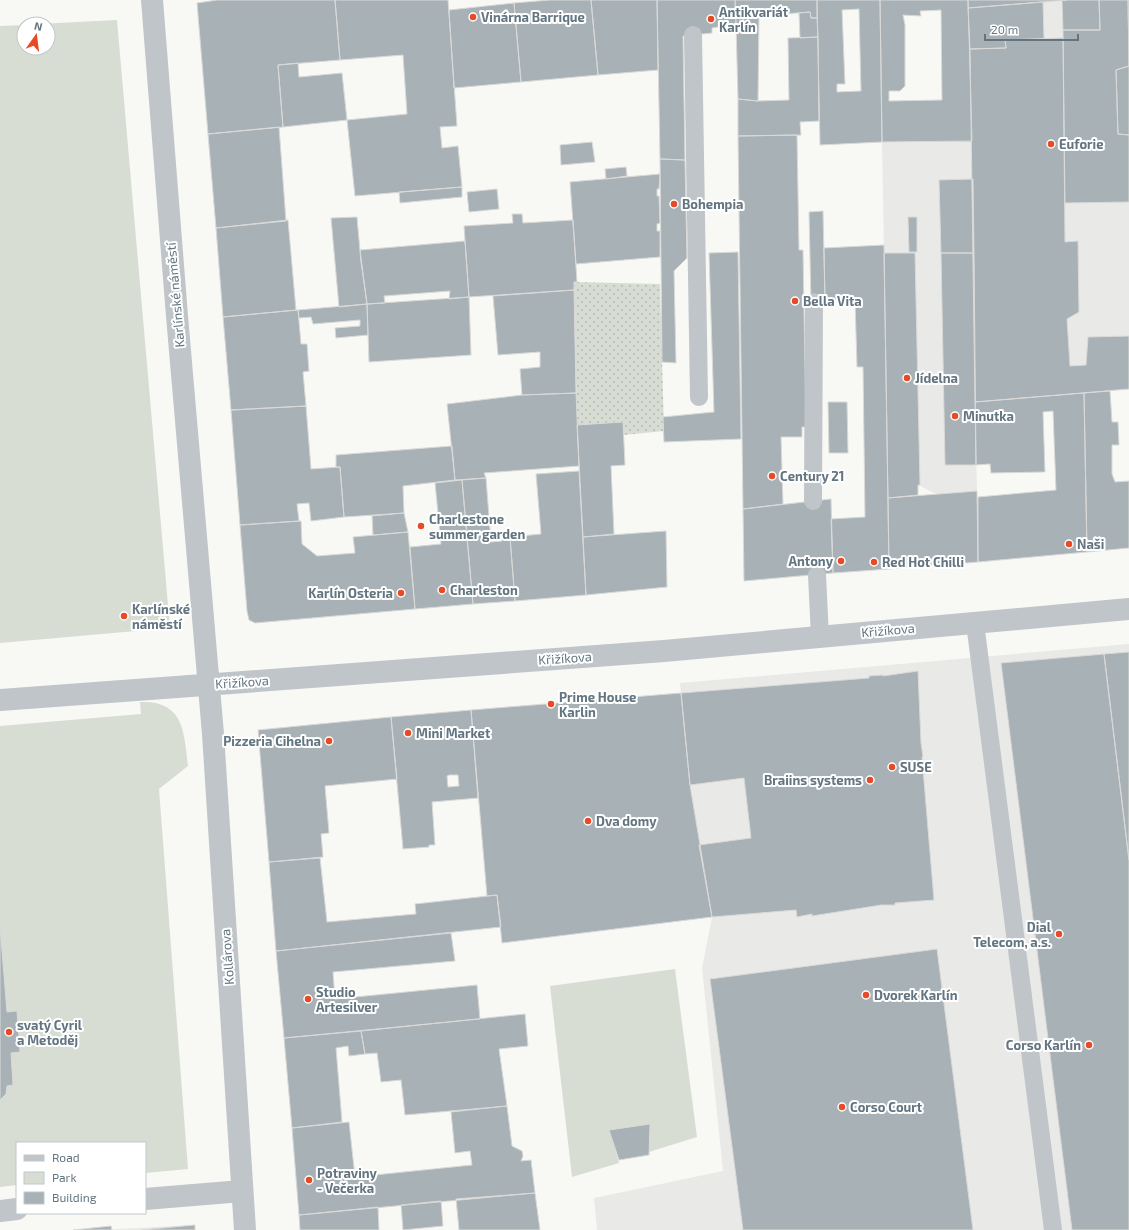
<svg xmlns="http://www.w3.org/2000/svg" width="1129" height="1230" viewBox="0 0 1129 1230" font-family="'Exo 2',sans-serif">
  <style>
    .built { fill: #e9e9e8 }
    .green { fill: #d8ddd4 }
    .garden { fill: url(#garden-dots) }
    .building { fill: #a7b1b6; stroke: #d9d9d7; fill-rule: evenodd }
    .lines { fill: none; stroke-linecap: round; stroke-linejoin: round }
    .service { stroke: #c0c5c9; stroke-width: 18 }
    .minor { stroke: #c0c5c9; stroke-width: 22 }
    .poi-dot { fill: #e64a26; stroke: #fff; stroke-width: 1.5 }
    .labels { text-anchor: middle; stroke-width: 4; stroke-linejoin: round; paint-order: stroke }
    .poi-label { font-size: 13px; font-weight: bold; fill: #627580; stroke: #fff; text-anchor: start }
    .street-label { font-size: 13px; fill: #627580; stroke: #fff }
  </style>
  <defs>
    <pattern id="garden-dots" width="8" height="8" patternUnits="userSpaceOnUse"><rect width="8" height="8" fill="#d8ddd4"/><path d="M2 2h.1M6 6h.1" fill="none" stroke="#b3b8b1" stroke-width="1.8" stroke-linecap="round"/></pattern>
  </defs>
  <rect width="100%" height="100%" fill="#f8f8f5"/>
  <!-- built -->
  <path class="built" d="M 968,0 L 1129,0 L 1129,389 L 975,402 L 977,491 L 936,494 L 918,485 L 884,253 L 882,142 L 972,141 Z
    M 1129,644 L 1129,1230 L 597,1230 L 594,1198 L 723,1171 L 702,968 L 712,917 L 690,785 L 680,683 Z
    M 195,1225 L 195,1230 L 98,1230 Z"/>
  <!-- green -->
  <path class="green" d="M 117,20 L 170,628 L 0,643 L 0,26 L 24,25 L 24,48 L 48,48 L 48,24 L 38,24 Z
    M 140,702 C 184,700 184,732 188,766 L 159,789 L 188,1169 L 145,1173 L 145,1143 L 17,1143 L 17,1185 L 0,1187 L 0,1100 L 6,1094 L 7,1086 L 13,1085 L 11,1053 L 20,1052 L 7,1012 L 0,926 L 0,726 L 141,714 Z
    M 675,969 L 697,1137 L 649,1152 L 650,1124 L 610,1130 L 619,1163 L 572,1177 L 550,986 Z"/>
  <!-- garden -->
  <path class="garden" d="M 574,282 L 660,284 L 664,431 L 624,435 L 623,422 L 577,425 Z"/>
  <!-- building -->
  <path class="building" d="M 217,0 L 335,0 L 340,60 L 278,65 L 283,127 L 208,134 L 197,3 Z
    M 335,0 L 448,0 L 457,126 L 440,127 L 442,148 L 458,146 L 462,187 L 355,196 L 347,120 L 407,114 L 403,55 L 340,60 Z
    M 550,0 L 591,0 L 598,75 L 521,82 L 514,3 Z
    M 591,0 L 657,0 L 658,70 L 598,75 Z
    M 657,0 L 735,0 L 736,24 L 712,28 L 712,33 L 683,36 L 685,160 L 660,159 Z
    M 735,0 L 817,0 L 817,18 L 811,18 L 810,12 L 743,17 L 743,24 L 736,24 Z
    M 817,0 L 880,0 L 882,142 L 820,145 ZM 859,9 L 861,91 L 837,92 L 837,84 L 845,84 L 842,10 Z
    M 880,0 L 968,0 L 972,141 L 882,142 ZM 941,10 L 942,100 L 889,101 L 889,91 L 900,91 L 905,86 L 905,25 L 903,15 L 921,16 L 920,11 Z
    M 968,0 L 1067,0 L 968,8 Z
    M 1062,0 L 1099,0 L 1100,30 L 1063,30 Z
    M 1099,0 L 1128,0 L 1129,66 L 1116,70 L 1118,134 L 1129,135 L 1129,202 L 1065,203 L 1063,30 L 1100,30 Z
    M 1128,0 L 1129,0 L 1129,135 L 1118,134 L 1116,70 L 1129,66 Z
    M 1043,2 L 1044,39 L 1005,40 L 1006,48 L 970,49 L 968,8 Z
    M 514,3 L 521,82 L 454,88 L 449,10 Z
    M 810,12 L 811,18 L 817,18 L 818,37 L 800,38 L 799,13 Z
    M 759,16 L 758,101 L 738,99 L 736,24 L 743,24 L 743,17 Z
    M 818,37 L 819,121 L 800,122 L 801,135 L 738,136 L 738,99 L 758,101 L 789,100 L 788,38 Z
    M 1063,38 L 1065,242 L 1078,241 L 1079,312 L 1067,319 L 1070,366 L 1086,365 L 1088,337 L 1129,336 L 1129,389 L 975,402 L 970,49 L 1006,48 L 1005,40 Z
    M 298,63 L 299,77 L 342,73 L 347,120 L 283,127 L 278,65 Z
    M 279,127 L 286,221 L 216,228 L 208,134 Z
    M 797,135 L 799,250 L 803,250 L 806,427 L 802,427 L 802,437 L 781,437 L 783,504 L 743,509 L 738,136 Z
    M 592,142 L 595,162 L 561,165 L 560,145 Z
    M 660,159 L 685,160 L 687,258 L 674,271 L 676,363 L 662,362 Z
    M 626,167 L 627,176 L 606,179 L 605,169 Z
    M 660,174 L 659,189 L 657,189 L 657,196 L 659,196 L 660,223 L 657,224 L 657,231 L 660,231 L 660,257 L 576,264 L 570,182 Z
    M 973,179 L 974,253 L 941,253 L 939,180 Z
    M 462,187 L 462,197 L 400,203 L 399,192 Z
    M 497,189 L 499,209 L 469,212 L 467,192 Z
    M 823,211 L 825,301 L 811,302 L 809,212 Z
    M 512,214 L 522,214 L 523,223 L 573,220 L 577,282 L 574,282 L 574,290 L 469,297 L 464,226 L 513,223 Z
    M 357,217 L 361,262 L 367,304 L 339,307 L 331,218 Z
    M 908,217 L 917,217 L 917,252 L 909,252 Z
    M 288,220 L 296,310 L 223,317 L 216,228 Z
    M 465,241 L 469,297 L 449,299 L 450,291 L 384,296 L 385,303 L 367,304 L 360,250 Z
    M 884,245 L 889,569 L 833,573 L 831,519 L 865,517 L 863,367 L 857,367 L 855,299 L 825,301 L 824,248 Z
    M 738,252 L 741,439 L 664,442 L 663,417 L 714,412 L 709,253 Z
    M 884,253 L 915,253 L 920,485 L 918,485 L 918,495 L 888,498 Z
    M 941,253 L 974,253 L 976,465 L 945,465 Z
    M 574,290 L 576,393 L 522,395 L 520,369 L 540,367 L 540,352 L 498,355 L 493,296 Z
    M 469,297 L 471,355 L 369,362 L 367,304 Z
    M 367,304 L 368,335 L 336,338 L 335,328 L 360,326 L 360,320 L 313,324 L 311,317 L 299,318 L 298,310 Z
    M 298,310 L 301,344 L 307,344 L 309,371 L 303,372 L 306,406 L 231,410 L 223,317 Z
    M 1110,391 L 1112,422 L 1118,422 L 1119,445 L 1112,445 L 1112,474 L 1115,482 L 1129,481 L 1129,548 L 1087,552 L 1084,393 Z
    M 576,393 L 579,466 L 484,473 L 486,478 L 455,480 L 447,404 L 522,395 Z
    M 1084,393 L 1087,552 L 978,562 L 978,497 L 1056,490 L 1053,411 L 1043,412 L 1045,472 L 991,473 L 990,464 L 976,465 L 975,402 Z
    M 828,402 L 847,402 L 848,453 L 829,453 Z
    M 306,406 L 311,469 L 340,467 L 344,517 L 311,521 L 309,503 L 297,504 L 299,521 L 240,525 L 231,410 Z
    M 623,422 L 625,465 L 611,466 L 614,534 L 583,537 L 577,425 Z
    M 452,446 L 455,480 L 403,486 L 404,513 L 344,517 L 340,467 L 336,467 L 336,455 Z
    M 579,471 L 586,595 L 515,601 L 510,537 L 541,534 L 536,474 Z
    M 486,478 L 491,542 L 502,541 L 502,538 L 510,537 L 515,601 L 473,604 L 462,480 Z
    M 462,480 L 473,604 L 415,609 L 410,547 L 441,544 L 435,483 Z
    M 977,491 L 978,562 L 889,569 L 888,498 Z
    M 831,499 L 833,573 L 744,581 L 743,509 Z
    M 404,513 L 408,532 L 373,535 L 372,516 Z
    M 301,521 L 302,544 L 317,556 L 355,553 L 353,537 L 408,532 L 415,609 L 255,623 L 249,620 L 247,611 L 240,525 Z
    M 666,531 L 667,587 L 586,595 L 583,537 Z
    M 1129,652 L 1129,860 L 1104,654 Z
    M 1104,654 L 1129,860 L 1129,1230 L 1072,1230 L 1001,663 Z
    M 918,671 L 921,743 L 923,757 L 922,757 L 934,900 L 895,903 L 895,905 L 881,905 L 812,916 L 812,914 L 797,917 L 796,910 L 712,917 L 699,845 L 751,838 L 744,778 L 690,785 L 681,693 L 869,678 L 869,676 L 883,675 L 883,676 Z
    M 681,693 L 690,785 L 712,917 L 502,943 L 497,895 L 487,896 L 471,710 Z
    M 471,710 L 478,798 L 432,802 L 435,845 L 429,845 L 429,847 L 403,849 L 391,717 ZM 449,775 L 458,775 L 459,786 L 448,787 L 447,776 Z
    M 391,717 L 397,779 L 325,786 L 329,833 L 321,834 L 323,857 L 269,862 L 258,730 Z
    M 320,858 L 327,922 L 416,914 L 415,904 L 497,895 L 501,927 L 276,951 L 269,862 Z
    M 0,926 L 7,1012 L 17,1011 L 20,1052 L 11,1053 L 13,1085 L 7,1086 L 6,1094 L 0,1100 Z
    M 451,933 L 455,961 L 333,972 L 335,999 L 477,985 L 480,1019 L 284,1038 L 276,951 Z
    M 937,949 L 973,1230 L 743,1230 L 710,979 Z
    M 525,1014 L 528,1046 L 499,1049 L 507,1106 L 405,1115 L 401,1080 L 381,1082 L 377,1053 L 365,1054 L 361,1031 Z
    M 361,1031 L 365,1054 L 349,1056 L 348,1046 L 336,1048 L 342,1122 L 292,1128 L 284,1038 Z
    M 507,1106 L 512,1146 L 522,1151 L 523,1156 L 521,1161 L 531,1160 L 535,1193 L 299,1215 L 292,1128 L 349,1122 L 355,1177 L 472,1165 L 470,1151 L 455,1153 L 451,1112 Z
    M 650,1124 L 649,1155 L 619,1160 L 609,1130 Z
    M 535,1193 L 540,1230 L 459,1230 L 456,1199 Z
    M 441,1201 L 443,1226 L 403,1230 L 401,1205 Z
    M 378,1207 L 379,1230 L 300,1230 L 299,1215 Z
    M 195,1225 L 195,1230 L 141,1230 Z
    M 111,1226 L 112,1230 L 73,1230 Z"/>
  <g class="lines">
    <!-- service -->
    <path class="service" d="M 693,35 L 699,397
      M 813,501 L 814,302
      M 817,575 L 820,637
      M 975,623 L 1053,1230"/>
    <!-- minor -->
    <path class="minor" d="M 152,0 L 177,316 L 213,734 L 245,1230
      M 0,700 L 664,651 L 1129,609
      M 145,1199 L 242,1191
      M 0,1211 L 17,1209"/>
  </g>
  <!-- markers -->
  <g class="poi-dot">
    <circle cx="473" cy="17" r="4"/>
    <circle cx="711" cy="19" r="4"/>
    <circle cx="1051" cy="144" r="4"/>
    <circle cx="674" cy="204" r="4"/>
    <circle cx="795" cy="301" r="4"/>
    <circle cx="907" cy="378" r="4"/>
    <circle cx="955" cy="416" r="4"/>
    <circle cx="772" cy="476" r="4"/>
    <circle cx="421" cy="526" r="4"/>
    <circle cx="1069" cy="544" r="4"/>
    <circle cx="841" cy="561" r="4"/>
    <circle cx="874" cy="562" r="4"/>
    <circle cx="442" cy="590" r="4"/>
    <circle cx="401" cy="593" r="4"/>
    <circle cx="124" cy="616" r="4"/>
    <circle cx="551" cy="704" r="4"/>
    <circle cx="408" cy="733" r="4"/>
    <circle cx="329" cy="741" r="4"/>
    <circle cx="892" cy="767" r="4"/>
    <circle cx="870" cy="780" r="4"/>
    <circle cx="588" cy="821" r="4"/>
    <circle cx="1059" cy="934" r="4"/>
    <circle cx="866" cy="995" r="4"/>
    <circle cx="308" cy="999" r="4"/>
    <circle cx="9" cy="1032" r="4"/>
    <circle cx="1089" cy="1045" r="4"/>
    <circle cx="842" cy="1107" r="4"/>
    <circle cx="309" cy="1180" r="4"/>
  </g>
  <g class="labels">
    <!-- poi labels -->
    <g class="poi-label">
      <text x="719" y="17">Antikvariát<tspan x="719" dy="15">Karlín</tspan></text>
      <text x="481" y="22">Vinárna Barrique</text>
      <text x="1059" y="149">Euforie</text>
      <text x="682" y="209">Bohempia</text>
      <text x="803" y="306">Bella Vita</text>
      <text x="915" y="383">Jídelna</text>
      <text x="963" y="421">Minutka</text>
      <text x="780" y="481">Century 21</text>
      <text x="429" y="524">Charlestone<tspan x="429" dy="15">summer garden</tspan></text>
      <text x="1077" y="549">Naši</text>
      <text x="833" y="566" text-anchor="end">Antony</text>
      <text x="882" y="567">Red Hot Chilli</text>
      <text x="450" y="595">Charleston</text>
      <text x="393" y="598" text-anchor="end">Karlín Osteria</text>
      <text x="132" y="614">Karlínské<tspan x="132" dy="15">náměstí</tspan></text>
      <text x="559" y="702">Prime House<tspan x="559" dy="15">Karlin</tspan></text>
      <text x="416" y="738">Mini Market</text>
      <text x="321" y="746" text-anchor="end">Pizzeria Cihelna</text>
      <text x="900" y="772">SUSE</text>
      <text x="862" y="785" text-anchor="end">Braiins systems</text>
      <text x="596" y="826">Dva domy</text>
      <text x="1051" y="932" text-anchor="end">Dial<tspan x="1051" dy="15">Telecom, a.s.</tspan></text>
      <text x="316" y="997">Studio<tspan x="316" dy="15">Artesilver</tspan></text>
      <text x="874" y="1000">Dvorek Karlín</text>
      <text x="17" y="1030">svatý Cyril<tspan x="17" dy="15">a Metoděj</tspan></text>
      <text x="1081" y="1050" text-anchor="end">Corso Karlín</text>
      <text x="850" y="1112">Corso Court</text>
      <text x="317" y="1178">Potraviny<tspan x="317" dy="15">- Večerka</tspan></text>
    </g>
    <!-- street labels -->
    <g class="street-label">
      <text transform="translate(175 295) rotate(-95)" y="5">Karlínské náměstí</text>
      <text transform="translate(888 630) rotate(-5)" y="5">Křižíkova</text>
      <text transform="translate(565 658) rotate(-4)" y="5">Křižíkova</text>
      <text transform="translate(242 682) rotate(-4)" y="5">Křižíkova</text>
      <text transform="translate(227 957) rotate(-94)" y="5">Kollárova</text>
    </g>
  </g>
  <!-- legend -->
  <rect x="16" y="1142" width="130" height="72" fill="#ffffff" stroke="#c0c8cc"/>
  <rect x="24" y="1155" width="20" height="6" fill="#c0c5c9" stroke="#c0c8cc"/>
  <text x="52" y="1162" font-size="12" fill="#627580">Road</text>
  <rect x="24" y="1172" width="20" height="12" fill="#d8ddd4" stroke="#c0c8cc"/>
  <text x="52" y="1182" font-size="12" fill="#627580">Park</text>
  <rect x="24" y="1192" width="20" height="12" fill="#a7b1b6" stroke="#c0c8cc"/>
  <text x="52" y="1202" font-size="12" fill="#627580">Building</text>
  <!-- north arrow -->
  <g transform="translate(36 36) rotate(14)"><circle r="19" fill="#ffffff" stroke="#c0c8cc"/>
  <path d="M0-3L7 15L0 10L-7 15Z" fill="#e64a26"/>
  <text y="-6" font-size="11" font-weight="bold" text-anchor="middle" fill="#627580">N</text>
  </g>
  <!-- scale -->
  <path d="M985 34v6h93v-6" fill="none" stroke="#627580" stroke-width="2"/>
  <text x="991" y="34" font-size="12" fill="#627580" stroke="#ffffff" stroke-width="3" paint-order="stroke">20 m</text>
</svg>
